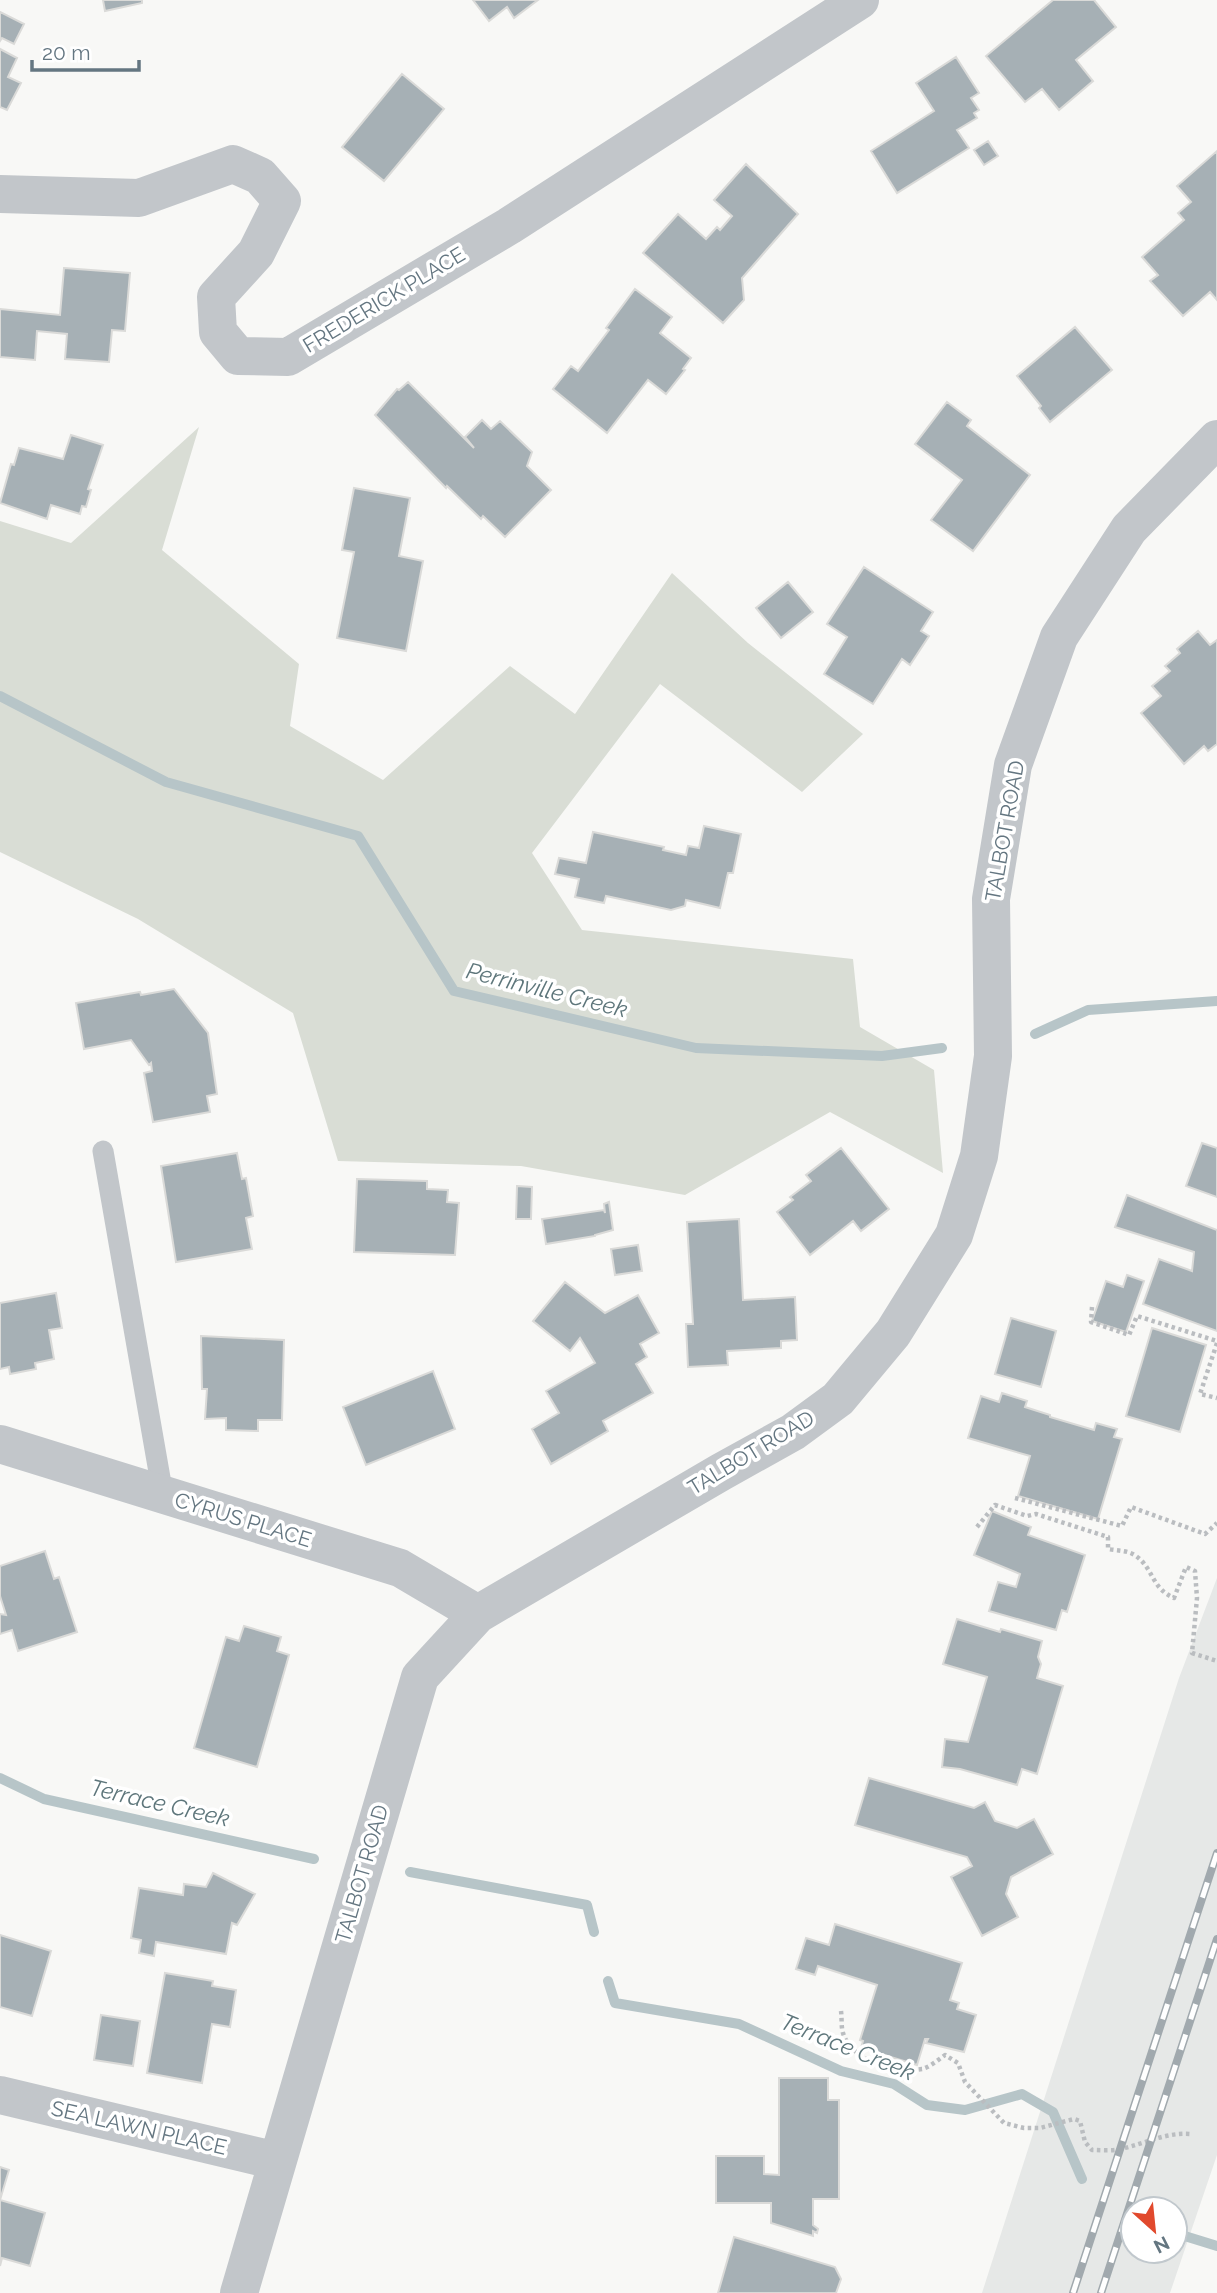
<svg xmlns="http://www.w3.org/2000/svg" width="1217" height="2293" viewBox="0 0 1217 2293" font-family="Raleway,sans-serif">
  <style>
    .built { fill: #e6e8e7; fill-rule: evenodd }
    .green { fill: #d9ddd5 }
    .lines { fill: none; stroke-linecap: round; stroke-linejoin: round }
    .stream { stroke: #b7c5c8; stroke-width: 10 }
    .building { fill: #a6b0b5; stroke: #dadad8; stroke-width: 2 }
    .path { stroke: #babdc0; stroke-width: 4.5; stroke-dasharray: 3.5 3.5; stroke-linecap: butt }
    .lane { stroke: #c2c6ca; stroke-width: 21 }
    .street { stroke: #c2c6ca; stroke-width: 38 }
    .rail-casing { stroke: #a1a9ae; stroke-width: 8 }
    .rail { stroke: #fff; stroke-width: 5; stroke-dasharray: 16; stroke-linecap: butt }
    .labels { text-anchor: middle; stroke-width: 7; stroke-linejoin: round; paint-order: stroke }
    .street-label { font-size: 21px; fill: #647681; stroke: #fff }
    .water-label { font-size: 23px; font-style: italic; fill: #5e767b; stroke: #fff }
  </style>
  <rect width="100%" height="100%" fill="#f8f8f6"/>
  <!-- built -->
  <path class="built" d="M 1217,1578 L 1217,2155 L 1170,2293 L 982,2293 L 1179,1678 ZM 1133,2209 L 1175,2209 L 1175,2251 L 1133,2251 Z"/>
  <!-- green -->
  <path class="green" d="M 199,427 L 162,550 L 299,664 L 290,726 L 383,780 L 510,666 L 575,714 L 672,573 L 748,643 L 863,734 L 802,792 L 660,684 L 532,853 L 582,930 L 853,959 L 860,1027 L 934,1070 L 943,1173 L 830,1112 L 685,1195 L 521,1166 L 338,1161 L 293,1013 L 138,919 L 0,852 L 0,521 L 71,543 Z"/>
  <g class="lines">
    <!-- stream -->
    <path class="stream" d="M 0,696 L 166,782 L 358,836 L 454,991 L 696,1048 L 882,1056 L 942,1048
      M 1035,1034 L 1088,1010 L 1217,1001
      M 0,1778 L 44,1799 L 314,1859
      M 410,1872 L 587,1905 L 594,1932
      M 608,1981 L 615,2003 L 739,2024 L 841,2071 L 894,2084 L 927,2105 L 965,2110 L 1022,2094 L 1053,2112 L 1082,2179
      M 1175,2233 L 1217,2246"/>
  </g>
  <!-- building -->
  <path class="building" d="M 103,0 L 142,0 L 142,3 L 105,11 Z
    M 473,0 L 538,0 L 514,18 L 507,7 L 489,21 Z
    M 1053,0 L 1094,0 L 1116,27 L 1076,60 L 1093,81 L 1059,110 L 1042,89 L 1025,102 L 986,56 Z
    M 0,12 L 24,24 L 14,44 L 2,38 L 0,41 Z
    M 0,49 L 17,58 L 8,77 L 21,83 L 7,110 L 0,107 Z
    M 956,57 L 979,93 L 971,98 L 979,110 L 974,113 L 977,118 L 957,130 L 969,148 L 897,193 L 871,151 L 934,111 L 916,83 Z
    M 402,74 L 444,109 L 384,181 L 342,147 Z
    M 988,141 L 998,156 L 984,165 L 974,150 Z
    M 1217,151 L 1217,300 L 1210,292 L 1183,316 L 1150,281 L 1158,275 L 1142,257 L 1184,220 L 1178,213 L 1191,202 L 1177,186 Z
    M 746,164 L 798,214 L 742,278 L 744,300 L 723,323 L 643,253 L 678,214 L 706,239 L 717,227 L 720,230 L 732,216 L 714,200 Z
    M 64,268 L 130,273 L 125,331 L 112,330 L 109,362 L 65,359 L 67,334 L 37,331 L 35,360 L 0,357 L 0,309 L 60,315 Z
    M 635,289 L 672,317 L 660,333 L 691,358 L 683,369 L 685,370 L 666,394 L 648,380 L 607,433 L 553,389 L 571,366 L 578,371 L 609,330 L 606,328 Z
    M 1075,327 L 1112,370 L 1050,422 L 1039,408 L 1041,406 L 1017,376 Z
    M 408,382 L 474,448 L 465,437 L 482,420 L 491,429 L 500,421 L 532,452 L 527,466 L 551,490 L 505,537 L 483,516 L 481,519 L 447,486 L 446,488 L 375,415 L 397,389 L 399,390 Z
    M 947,402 L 971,420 L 967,426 L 1030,475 L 973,551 L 931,520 L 962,480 L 915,444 Z
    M 71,435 L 103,445 L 88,489 L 91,490 L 86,507 L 82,506 L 80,514 L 51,505 L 47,519 L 0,503 L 11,464 L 14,465 L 19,448 L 63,459 Z
    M 354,488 L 410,498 L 399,556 L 423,561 L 406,651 L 337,638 L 354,552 L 342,550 Z
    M 864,567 L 933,612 L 921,631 L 929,636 L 910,665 L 902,659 L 873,704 L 824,674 L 847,637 L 827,624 Z
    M 788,582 L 813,612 L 781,638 L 756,608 Z
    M 1198,631 L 1210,645 L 1217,640 L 1217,744 L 1208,751 L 1204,746 L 1184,764 L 1141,713 L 1161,696 L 1152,686 L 1170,671 L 1165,666 L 1180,653 L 1177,649 Z
    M 704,826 L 741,834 L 733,873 L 728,873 L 720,908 L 686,900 L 685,906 L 671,910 L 606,896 L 604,903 L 575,897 L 579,879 L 555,874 L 559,858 L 586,863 L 593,832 L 664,847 L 663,850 L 686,855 L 688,846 L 699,848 Z
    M 174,989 L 208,1033 L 217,1094 L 207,1096 L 210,1112 L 153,1122 L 144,1073 L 152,1071 L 151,1063 L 149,1065 L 131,1040 L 84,1049 L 76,1003 L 140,992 L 141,995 Z
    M 1202,1143 L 1217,1148 L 1217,1197 L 1186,1186 Z
    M 841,1148 L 889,1209 L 861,1231 L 853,1221 L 810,1255 L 777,1212 L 793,1200 L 790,1197 L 811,1181 L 806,1175 Z
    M 237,1153 L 242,1179 L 246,1178 L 253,1216 L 246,1218 L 252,1249 L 176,1262 L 161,1166 Z
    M 357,1179 L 427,1181 L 427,1189 L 448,1190 L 447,1202 L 459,1203 L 455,1255 L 354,1252 Z
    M 517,1186 L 532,1187 L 531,1219 L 516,1219 Z
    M 1127,1195 L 1217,1230 L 1217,1331 L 1143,1304 L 1159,1259 L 1192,1271 L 1194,1252 L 1115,1227 Z
    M 609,1202 L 613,1230 L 595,1235 L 595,1236 L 546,1244 L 542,1219 L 604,1210 L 605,1213 L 604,1204 Z
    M 739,1219 L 743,1300 L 795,1297 L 797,1340 L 781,1341 L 781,1348 L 727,1351 L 728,1365 L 688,1367 L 686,1324 L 693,1324 L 687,1222 Z
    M 638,1245 L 642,1271 L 615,1275 L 611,1249 Z
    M 1127,1275 L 1144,1281 L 1126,1332 L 1092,1321 L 1106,1281 L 1123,1287 Z
    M 565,1282 L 605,1313 L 638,1295 L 659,1333 L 640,1344 L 647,1357 L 636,1364 L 653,1393 L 603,1421 L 608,1431 L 551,1464 L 532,1429 L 559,1413 L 546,1391 L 595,1363 L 580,1338 L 570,1351 L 533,1321 Z
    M 56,1293 L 62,1328 L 49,1330 L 54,1359 L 35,1363 L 36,1369 L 10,1374 L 9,1367 L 0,1369 L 0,1303 Z
    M 1011,1318 L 1056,1331 L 1041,1387 L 995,1374 Z
    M 1152,1328 L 1206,1345 L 1180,1432 L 1126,1416 Z
    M 201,1336 L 284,1340 L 282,1420 L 258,1420 L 258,1431 L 226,1430 L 226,1418 L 205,1419 L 207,1389 L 202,1389 Z
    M 433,1371 L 455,1429 L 366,1465 L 343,1407 Z
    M 1002,1393 L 1027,1401 L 1025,1407 L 1050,1415 L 1050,1417 L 1094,1430 L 1096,1423 L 1117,1429 L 1114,1437 L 1122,1439 L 1098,1519 L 1018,1496 L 1030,1456 L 968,1438 L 981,1396 L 999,1402 Z
    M 992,1511 L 1031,1527 L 1028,1535 L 1085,1555 L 1067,1612 L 1062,1610 L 1056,1630 L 989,1611 L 998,1582 L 1016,1587 L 1020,1574 L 974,1555 Z
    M 45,1551 L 54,1579 L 59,1577 L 77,1632 L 18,1651 L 12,1630 L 0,1634 L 0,1614 L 6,1615 L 0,1596 L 0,1566 Z
    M 957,1619 L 1000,1632 L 1001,1629 L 1042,1641 L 1038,1657 L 1041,1664 L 1037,1678 L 1063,1686 L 1037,1774 L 1022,1769 L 1017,1785 L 960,1769 L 942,1767 L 945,1739 L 968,1742 L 987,1677 L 943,1664 Z
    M 244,1626 L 281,1637 L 277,1651 L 289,1655 L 257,1767 L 194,1748 L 226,1637 L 239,1641 Z
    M 869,1778 L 974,1808 L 985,1802 L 995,1821 L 1017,1828 L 1034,1819 L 1053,1854 L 1011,1877 L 1006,1894 L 1018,1917 L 982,1936 L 951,1877 L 972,1866 L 967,1857 L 855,1825 Z
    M 213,1873 L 255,1894 L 237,1925 L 232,1923 L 226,1954 L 156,1942 L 154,1956 L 139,1953 L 141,1940 L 131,1938 L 139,1888 L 183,1895 L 184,1884 L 206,1887 Z
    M 835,1924 L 962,1963 L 950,2000 L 959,2003 L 957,2009 L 976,2015 L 964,2052 L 926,2043 L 928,2039 L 925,2039 L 917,2065 L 861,2048 L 863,2041 L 860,2040 L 877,1985 L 818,1966 L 815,1975 L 796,1969 L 806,1938 L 829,1945 Z
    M 0,1935 L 51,1951 L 32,2016 L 0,2007 Z
    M 165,1973 L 213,1981 L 212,1986 L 236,1990 L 230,2027 L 212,2024 L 202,2083 L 147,2073 Z
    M 101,2015 L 140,2021 L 133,2066 L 94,2060 Z
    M 779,2078 L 828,2078 L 828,2100 L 839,2100 L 839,2199 L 813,2199 L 813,2225 L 818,2229 L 817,2233 L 813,2231 L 813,2236 L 771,2223 L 771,2203 L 716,2203 L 716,2156 L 764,2156 L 764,2174 L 779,2175 Z
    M 0,2167 L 9,2170 L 0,2200 Z
    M 0,2200 L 45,2213 L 30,2266 L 2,2258 L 0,2266 Z
    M 734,2237 L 835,2267 L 841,2279 L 836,2293 L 718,2293 Z"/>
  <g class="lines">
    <!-- path -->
    <path class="path" d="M 1092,1307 L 1091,1322 L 1129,1335 L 1137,1316 L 1217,1341
      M 1217,1343 L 1200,1394 L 1217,1398
      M 1015,1498 L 1122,1526 L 1131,1507 L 1205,1534 L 1217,1523
      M 977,1527 L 995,1505 L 1027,1516 L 1036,1514 L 1108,1537 L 1108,1549 C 1118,1551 1128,1550 1136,1556 C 1154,1569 1151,1588 1174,1598 L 1186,1567 L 1195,1571 L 1197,1598 L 1192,1653 L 1217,1661
      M 841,2011 C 842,2018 841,2027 843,2033 C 852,2062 896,2074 922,2069 C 930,2067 938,2060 945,2055 L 958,2063 L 965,2082 L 1004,2123 L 1024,2128 L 1040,2128 L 1074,2119 L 1080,2121 L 1085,2142 L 1092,2150 C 1101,2150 1112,2151 1120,2149 C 1145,2144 1165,2132 1191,2134"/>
    <!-- lane -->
    <path class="lane" d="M 103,1151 L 163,1495"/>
    <!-- street -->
    <path class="street" d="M 0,194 L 139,198 L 233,164 L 260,176 L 282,201 L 256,253 L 216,297 L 218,332 L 238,356 L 288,357 L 509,226 L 860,0
      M 0,1444 L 400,1568 L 478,1614
      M 0,2095 L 277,2161
      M 239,2293 L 420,1677 L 478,1614 L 721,1472 L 793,1432 L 838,1399 L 893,1333 L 954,1235 L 979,1156 L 993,1056 L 991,899 L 1013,765 L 1059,637 L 1129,529 L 1217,439"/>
    <!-- rail casing -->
    <g class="rail-casing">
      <path id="rail" d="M 1073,2293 L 1217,1853
        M 1101,2293 L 1217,1939"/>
    </g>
    <!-- rail -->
    <use href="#rail" class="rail"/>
  </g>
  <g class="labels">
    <!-- street labels -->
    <g class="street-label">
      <text transform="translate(384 300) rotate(-31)" y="7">FREDERICK PLACE</text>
      <text transform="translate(1005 831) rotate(-80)" y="7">TALBOT ROAD</text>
      <text transform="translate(751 1453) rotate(-31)" y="7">TALBOT ROAD</text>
      <text transform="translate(243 1520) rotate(17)" y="7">CYRUS PLACE</text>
      <text transform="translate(362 1874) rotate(-74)" y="7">TALBOT ROAD</text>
      <text transform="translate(139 2128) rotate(13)" y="7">SEA LAWN PLACE</text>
    </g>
    <!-- water labels -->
    <g class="water-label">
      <text transform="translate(547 990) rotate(14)" y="8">Perrinville Creek</text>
      <text transform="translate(160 1803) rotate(13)" y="8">Terrace Creek</text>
      <text transform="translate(848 2047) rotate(22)" y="8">Terrace Creek</text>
    </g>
  </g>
  <!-- north arrow -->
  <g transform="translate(1154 2230) rotate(153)"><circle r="33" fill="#ffffff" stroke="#c1c8cd" stroke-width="2"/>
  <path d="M0-5L12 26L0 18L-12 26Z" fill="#e1492d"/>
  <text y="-10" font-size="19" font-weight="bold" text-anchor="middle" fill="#647681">N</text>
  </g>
  <!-- scale -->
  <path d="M32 60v10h107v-10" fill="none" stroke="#647681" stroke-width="3.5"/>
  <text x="42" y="60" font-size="21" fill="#647681" stroke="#ffffff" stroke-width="5" paint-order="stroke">20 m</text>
</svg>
